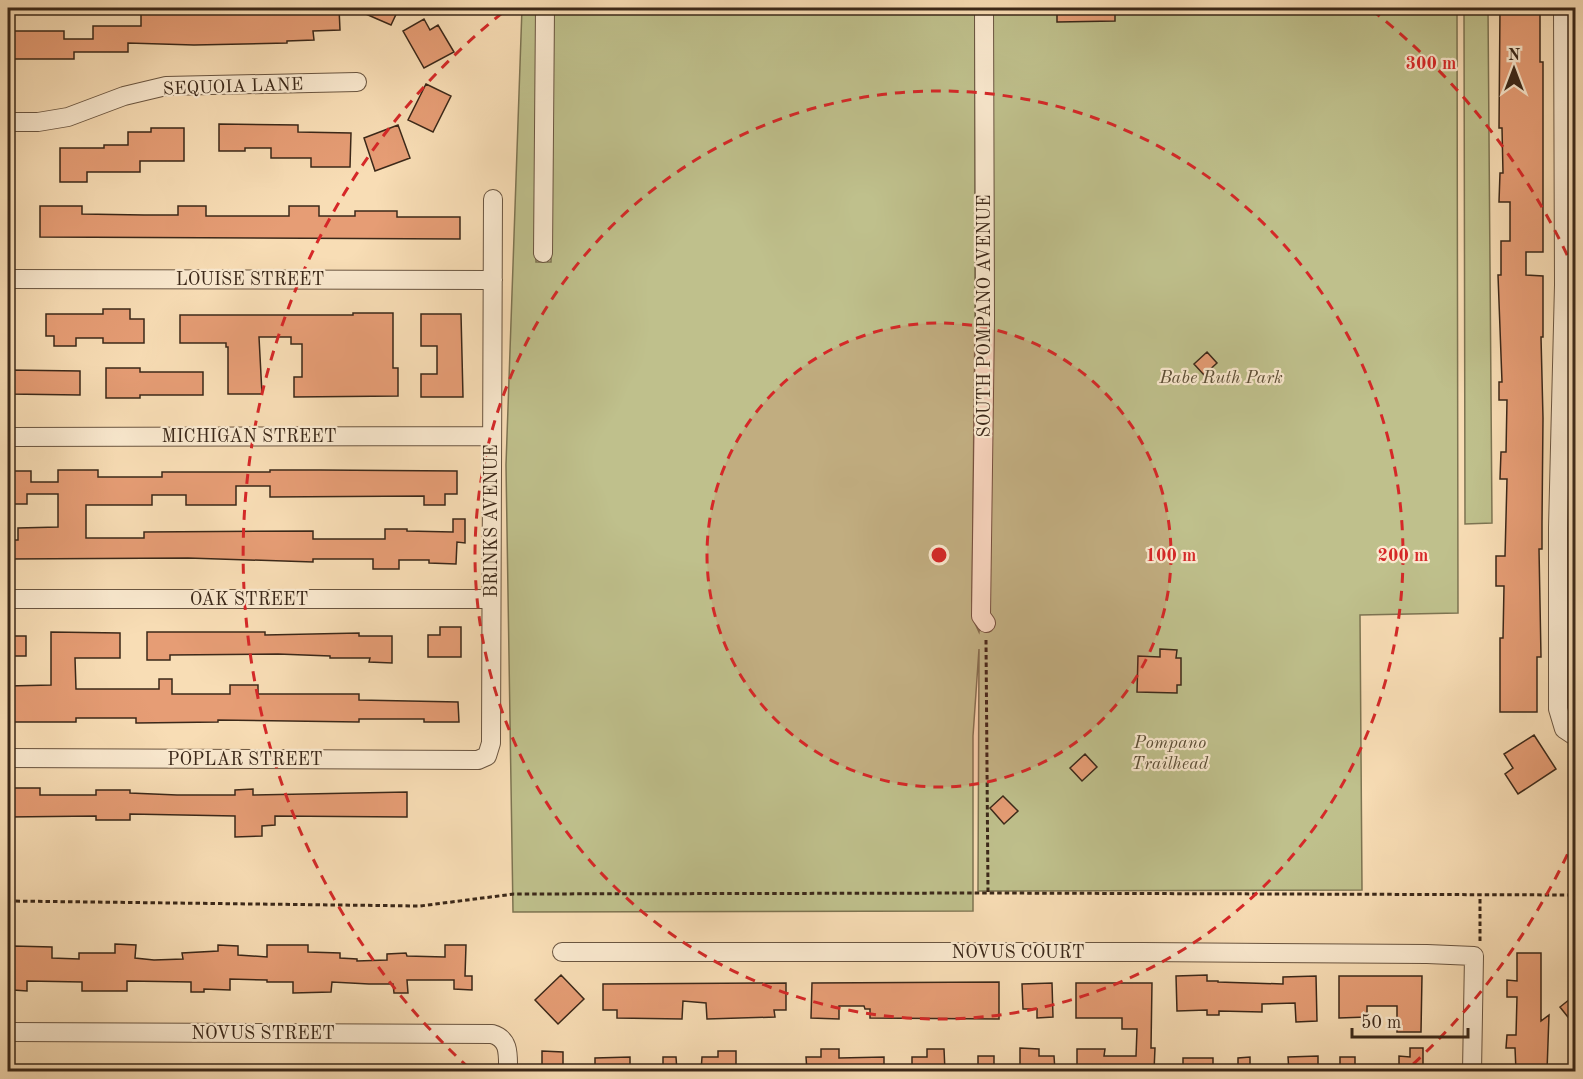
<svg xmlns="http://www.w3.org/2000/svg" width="1583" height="1079" viewBox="0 0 1583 1079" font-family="'Old Standard TT',serif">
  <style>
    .green { fill: #bfc08c; stroke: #7d7452; stroke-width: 1.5 }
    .building { fill: #e69d75; stroke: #3b2819; stroke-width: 1.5 }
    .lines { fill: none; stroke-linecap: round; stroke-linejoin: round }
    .minor-casing { stroke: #6a5540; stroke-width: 20 }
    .path { stroke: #3b2819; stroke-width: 3; stroke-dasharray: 4.5 3; stroke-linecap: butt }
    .minor { stroke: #fae9cf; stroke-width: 18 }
    .ring { fill: none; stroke: #d62828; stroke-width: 3; stroke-dasharray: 10 8 }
    .labels { text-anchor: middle; stroke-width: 4.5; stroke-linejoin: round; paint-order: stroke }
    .street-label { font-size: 18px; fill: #3b2819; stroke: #fae9cf }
    .park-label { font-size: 18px; font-style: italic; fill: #5c4e36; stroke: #fae9cf }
    .centre { fill: #d62828; stroke: #fae9cf; stroke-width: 3 }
    .ring-label { font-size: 18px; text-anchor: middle; font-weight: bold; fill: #d62828; stroke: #fae9cf; stroke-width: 4.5; stroke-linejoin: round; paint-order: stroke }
  </style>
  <rect width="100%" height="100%" fill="#f8ddb5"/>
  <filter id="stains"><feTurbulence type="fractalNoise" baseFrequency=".00333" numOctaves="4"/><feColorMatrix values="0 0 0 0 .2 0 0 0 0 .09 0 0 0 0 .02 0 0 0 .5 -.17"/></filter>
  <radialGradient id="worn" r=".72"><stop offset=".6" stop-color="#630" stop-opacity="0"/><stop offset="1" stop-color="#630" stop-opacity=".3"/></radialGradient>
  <!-- green -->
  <path class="green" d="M 522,8 L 537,8 L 536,262 L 551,262 L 553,8 L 975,8 L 975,316 L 972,600 L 974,621 L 979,632 L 981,616 L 984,8 L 1457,8 L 1458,613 L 1360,615 L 1362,890 L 978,891 L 979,649 L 973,736 L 973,911 L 513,912 L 506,465 Z
    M 1464,8 L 1488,8 L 1492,523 L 1465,524 Z"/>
  <!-- building -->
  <path class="building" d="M 300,8 L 339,8 L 340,30 L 313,31 L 314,40 L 287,41 L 287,43 L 194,45 L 128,43 L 128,52 L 74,52 L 74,59 L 8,59 L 8,31 L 64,31 L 64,39 L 93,39 L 93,26 L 141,26 L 141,9 L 180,10 L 180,12 L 247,12 L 300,11 Z
    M 352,8 L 399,8 L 391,25 Z
    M 1057,8 L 1115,8 L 1115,21 L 1057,22 Z
    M 1500,8 L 1540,8 L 1540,62 L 1543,62 L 1543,252 L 1526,252 L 1526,275 L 1543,276 L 1543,337 L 1541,337 L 1543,418 L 1542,523 L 1542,549 L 1539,549 L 1541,657 L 1537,657 L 1537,712 L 1500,712 L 1500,638 L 1503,638 L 1504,586 L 1496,586 L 1496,556 L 1505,556 L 1507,479 L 1500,479 L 1501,452 L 1506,452 L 1507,400 L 1499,400 L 1499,382 L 1502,382 L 1498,275 L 1501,275 L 1501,241 L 1510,241 L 1510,202 L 1499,202 L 1500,173 L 1503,173 L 1502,128 L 1499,128 Z
    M 424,19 L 430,30 L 438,25 L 454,52 L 424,68 L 403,31 Z
    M 426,84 L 451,96 L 433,132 L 408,120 Z
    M 219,124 L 298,125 L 298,132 L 351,133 L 350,167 L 311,167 L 311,158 L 271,158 L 271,148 L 245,148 L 245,151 L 219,151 Z
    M 398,125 L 410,158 L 375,171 L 364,138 Z
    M 151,128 L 184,128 L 184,161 L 140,161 L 140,172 L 87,172 L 87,182 L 60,182 L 60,148 L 104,148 L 104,145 L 128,145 L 128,132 L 151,132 Z
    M 40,206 L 82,206 L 82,214 L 144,215 L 178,215 L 178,206 L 206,206 L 206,216 L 289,216 L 289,206 L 319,206 L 319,216 L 355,216 L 355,211 L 397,211 L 397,217 L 460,217 L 460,239 L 40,237 Z
    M 103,309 L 130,309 L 130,319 L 144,319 L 144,343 L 103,343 L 103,338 L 76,338 L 76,346 L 54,346 L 54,336 L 46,336 L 46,314 L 103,314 Z
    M 353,313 L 393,313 L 393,368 L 398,368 L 398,396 L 294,397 L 294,377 L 302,377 L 302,344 L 291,344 L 291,337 L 259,337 L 262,394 L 228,394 L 228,347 L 226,347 L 226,343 L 180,343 L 180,315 L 353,315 Z
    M 421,314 L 461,314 L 463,397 L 421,397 L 421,374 L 437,374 L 437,346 L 421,346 Z
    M 1207,352 L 1217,363 L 1204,375 L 1194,364 Z
    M 106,368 L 140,368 L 140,372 L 203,372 L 203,395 L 140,395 L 140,398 L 106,398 Z
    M 8,370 L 80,371 L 80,395 L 8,394 Z
    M 58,470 L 98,470 L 98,477 L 162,477 L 162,472 L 270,472 L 270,470 L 320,470 L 457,471 L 457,494 L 445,494 L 445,505 L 424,505 L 424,496 L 270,497 L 270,486 L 236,486 L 236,505 L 186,505 L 186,495 L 152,495 L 152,505 L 86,505 L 86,538 L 144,538 L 144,532 L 313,531 L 313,539 L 385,539 L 385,529 L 407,529 L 407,531 L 453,532 L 453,519 L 465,519 L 465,543 L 457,542 L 456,564 L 429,563 L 429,560 L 399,560 L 399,569 L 373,569 L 373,559 L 313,559 L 313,562 L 188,558 L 8,559 L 8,540 L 18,540 L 18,528 L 58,527 L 58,494 L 27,494 L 27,504 L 8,504 L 8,471 L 31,471 L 31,482 L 58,482 Z
    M 440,627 L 461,627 L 461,657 L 428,657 L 428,635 L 440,635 Z
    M 51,632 L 120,633 L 120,658 L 75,658 L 76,689 L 159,689 L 159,679 L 172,679 L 172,694 L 230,694 L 230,685 L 258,685 L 258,694 L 359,694 L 359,700 L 458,702 L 459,722 L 424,722 L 424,719 L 359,719 L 359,722 L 218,720 L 218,722 L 136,723 L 136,718 L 76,718 L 76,722 L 8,722 L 8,686 L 51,685 Z
    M 147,632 L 265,632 L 265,635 L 359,633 L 359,636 L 392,636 L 392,663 L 369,662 L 370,658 L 330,658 L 330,656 L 278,654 L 170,655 L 170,660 L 147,660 Z
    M 8,636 L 26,636 L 26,656 L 8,656 Z
    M 1160,649 L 1177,650 L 1176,658 L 1181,658 L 1181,685 L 1177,685 L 1177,693 L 1137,692 L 1138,656 L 1160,657 Z
    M 1534,735 L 1556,769 L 1518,794 L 1505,774 L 1513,768 L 1504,754 Z
    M 1085,754 L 1097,767 L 1082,781 L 1070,768 Z
    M 8,788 L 40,788 L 40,795 L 96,795 L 96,790 L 130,790 L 130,793 L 177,795 L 235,795 L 235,790 L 253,789 L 253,795 L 407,792 L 407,817 L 275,816 L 275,825 L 262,826 L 262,836 L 235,837 L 235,816 L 130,814 L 130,820 L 96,820 L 96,816 L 8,817 Z
    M 1003,796 L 1018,811 L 1004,824 L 990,808 Z
    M 115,944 L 136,945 L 135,958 L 154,960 L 183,959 L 182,953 L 218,951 L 218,945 L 238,946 L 238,955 L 267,957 L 267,945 L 308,945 L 308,952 L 340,953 L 340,958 L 357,959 L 357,961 L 387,960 L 387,954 L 406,953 L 407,956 L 445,957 L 445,945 L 466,945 L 465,976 L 472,976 L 472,990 L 454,989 L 454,980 L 407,980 L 408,993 L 394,993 L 393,984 L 369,984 L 332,982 L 331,992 L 293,993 L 293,982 L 267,982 L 267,980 L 230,979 L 230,990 L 204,989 L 204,992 L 191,992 L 191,982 L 127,981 L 127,991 L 82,991 L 82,982 L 27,981 L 27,991 L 13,990 L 13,946 L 52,947 L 52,958 L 79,959 L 79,953 L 115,953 Z
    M 1517,953 L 1541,953 L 1541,1021 L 1549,1015 L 1547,1071 L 1516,1071 L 1515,1048 L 1506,1048 L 1507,1035 L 1516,1035 L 1517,997 L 1507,997 L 1507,980 L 1517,981 Z
    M 561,975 L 584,999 L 558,1024 L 535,1000 Z
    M 1207,975 L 1207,981 L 1218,981 L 1218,982 L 1283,984 L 1283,977 L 1316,976 L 1317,1021 L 1296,1022 L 1295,1003 L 1262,1004 L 1262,1012 L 1219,1011 L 1219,1015 L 1207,1015 L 1207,1010 L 1177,1011 L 1176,976 Z
    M 1339,976 L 1422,976 L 1421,1032 L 1397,1032 L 1397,1006 L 1367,1006 L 1367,1017 L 1339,1018 Z
    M 999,982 L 999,1019 L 870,1018 L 870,1009 L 865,1009 L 864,1006 L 839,1006 L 839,1019 L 811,1018 L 812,983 Z
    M 786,983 L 786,1010 L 774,1010 L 775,1017 L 707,1019 L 706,1003 L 683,1001 L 682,1019 L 617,1018 L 617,1010 L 603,1010 L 603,984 Z
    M 1052,983 L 1053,1017 L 1037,1018 L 1037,1009 L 1023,1009 L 1022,984 Z
    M 1076,983 L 1152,983 L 1151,1048 L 1155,1048 L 1154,1071 L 1077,1071 L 1077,1049 L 1105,1049 L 1104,1056 L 1136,1056 L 1137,1029 L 1122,1029 L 1122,1018 L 1076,1018 Z
    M 1575,995 L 1575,1026 L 1560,1007 Z
    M 1020,1048 L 1039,1049 L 1039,1056 L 1054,1056 L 1055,1071 L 1020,1071 Z
    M 1410,1048 L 1423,1048 L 1423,1071 L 1399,1071 L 1399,1056 L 1410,1057 Z
    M 821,1049 L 839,1049 L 839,1058 L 884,1057 L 884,1071 L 807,1071 L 806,1057 L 821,1057 Z
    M 927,1049 L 944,1049 L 945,1071 L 912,1071 L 912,1057 L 927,1057 Z
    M 542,1051 L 563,1052 L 563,1071 L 542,1071 Z
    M 718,1051 L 736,1051 L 736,1071 L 701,1071 L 702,1057 L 718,1057 Z
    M 978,1056 L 994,1056 L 994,1071 L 978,1071 Z
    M 1318,1056 L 1318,1071 L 1289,1071 L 1288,1057 Z
    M 630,1057 L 630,1071 L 595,1071 L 595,1058 Z
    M 663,1057 L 676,1057 L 677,1071 L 663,1071 Z
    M 1250,1057 L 1250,1071 L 1238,1071 L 1238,1058 Z
    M 1340,1057 L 1355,1057 L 1355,1071 L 1340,1071 Z
    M 1183,1058 L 1213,1058 L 1213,1071 L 1183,1071 Z"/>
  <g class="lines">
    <!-- minor casing -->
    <g class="minor-casing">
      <path id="minor" d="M 984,8 L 985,319 L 981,616 L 986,623
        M 1563,8 L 1564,285 L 1558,528 L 1558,709 L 1564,729 L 1576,737
        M 8,122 L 38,122 L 68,117 L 124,96 L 166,86 L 357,82
        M 543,253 L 545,8
        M 8,279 L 493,280
        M 8,437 L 491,436
        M 8,599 L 490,599
        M 8,758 L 478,760 L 487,756 L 491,743 L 493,199
        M 562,952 L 1143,952 L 1427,954 L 1474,956 L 1472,1072
        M 8,1032 L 492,1034 C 510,1039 508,1055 508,1072"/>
    </g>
    <!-- path -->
    <path class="path" d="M 986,640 L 988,893
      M 8,901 L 420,906 L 514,894 L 988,893 L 1576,895
      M 1480,941 L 1480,895"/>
    <!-- minor -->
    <use href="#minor" class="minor"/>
  </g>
  <!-- distance rings -->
  <circle cx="939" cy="555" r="232" fill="#d62828" fill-opacity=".12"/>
  <g class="ring">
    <circle cx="939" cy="555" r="232"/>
    <circle cx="939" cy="555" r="464"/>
    <path d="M1575 838A696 696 0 0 1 1409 1068M469 1068A696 696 0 0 1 506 10M1372 10A696 696 0 0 1 1575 272"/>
  </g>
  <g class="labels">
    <!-- street labels -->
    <g class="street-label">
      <text transform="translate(233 86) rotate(-2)" y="6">SEQUOIA LANE</text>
      <text x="250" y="285">LOUISE STREET</text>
      <text transform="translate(984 316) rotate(-90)" y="6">SOUTH POMPANO AVENUE</text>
      <text x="249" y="442">MICHIGAN STREET</text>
      <text transform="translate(491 521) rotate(-90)" y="6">BRINKS AVENUE</text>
      <text x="249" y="605">OAK STREET</text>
      <text x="245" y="765">POPLAR STREET</text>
      <text x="1018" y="958">NOVUS COURT</text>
      <text x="263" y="1039">NOVUS STREET</text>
    </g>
    <!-- park labels -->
    <g class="park-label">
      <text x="1221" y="383">Babe Ruth Park</text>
      <text x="1170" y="748">Pompano<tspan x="1170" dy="21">Trailhead</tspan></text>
    </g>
  </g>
  <circle cx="939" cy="555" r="9" class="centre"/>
  <g class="ring-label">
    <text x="1431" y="69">300 m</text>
    <text x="1171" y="561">100 m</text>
    <text x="1403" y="561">200 m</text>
  </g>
  <!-- margin -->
  <rect width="1583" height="1079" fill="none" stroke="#f8ddb5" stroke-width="30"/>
  <rect x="9" y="9" width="1565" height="1061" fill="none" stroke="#3b2819" stroke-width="3"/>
  <rect x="15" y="15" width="1553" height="1049" fill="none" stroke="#3b2819" stroke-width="1.5"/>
  <!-- north arrow -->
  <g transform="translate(1514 69)" stroke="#fae9cf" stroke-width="4.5" paint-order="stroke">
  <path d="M0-4.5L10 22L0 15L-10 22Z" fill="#3b2819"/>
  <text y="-9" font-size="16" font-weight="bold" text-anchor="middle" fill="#3b2819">N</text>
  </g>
  <!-- scale -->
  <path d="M1352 1028v9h116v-9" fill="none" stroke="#3b2819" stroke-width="3"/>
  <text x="1361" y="1028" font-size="18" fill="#3b2819" stroke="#fae9cf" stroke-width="4.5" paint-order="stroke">50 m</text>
  <rect width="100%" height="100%" filter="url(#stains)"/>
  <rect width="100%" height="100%" fill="url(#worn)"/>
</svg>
